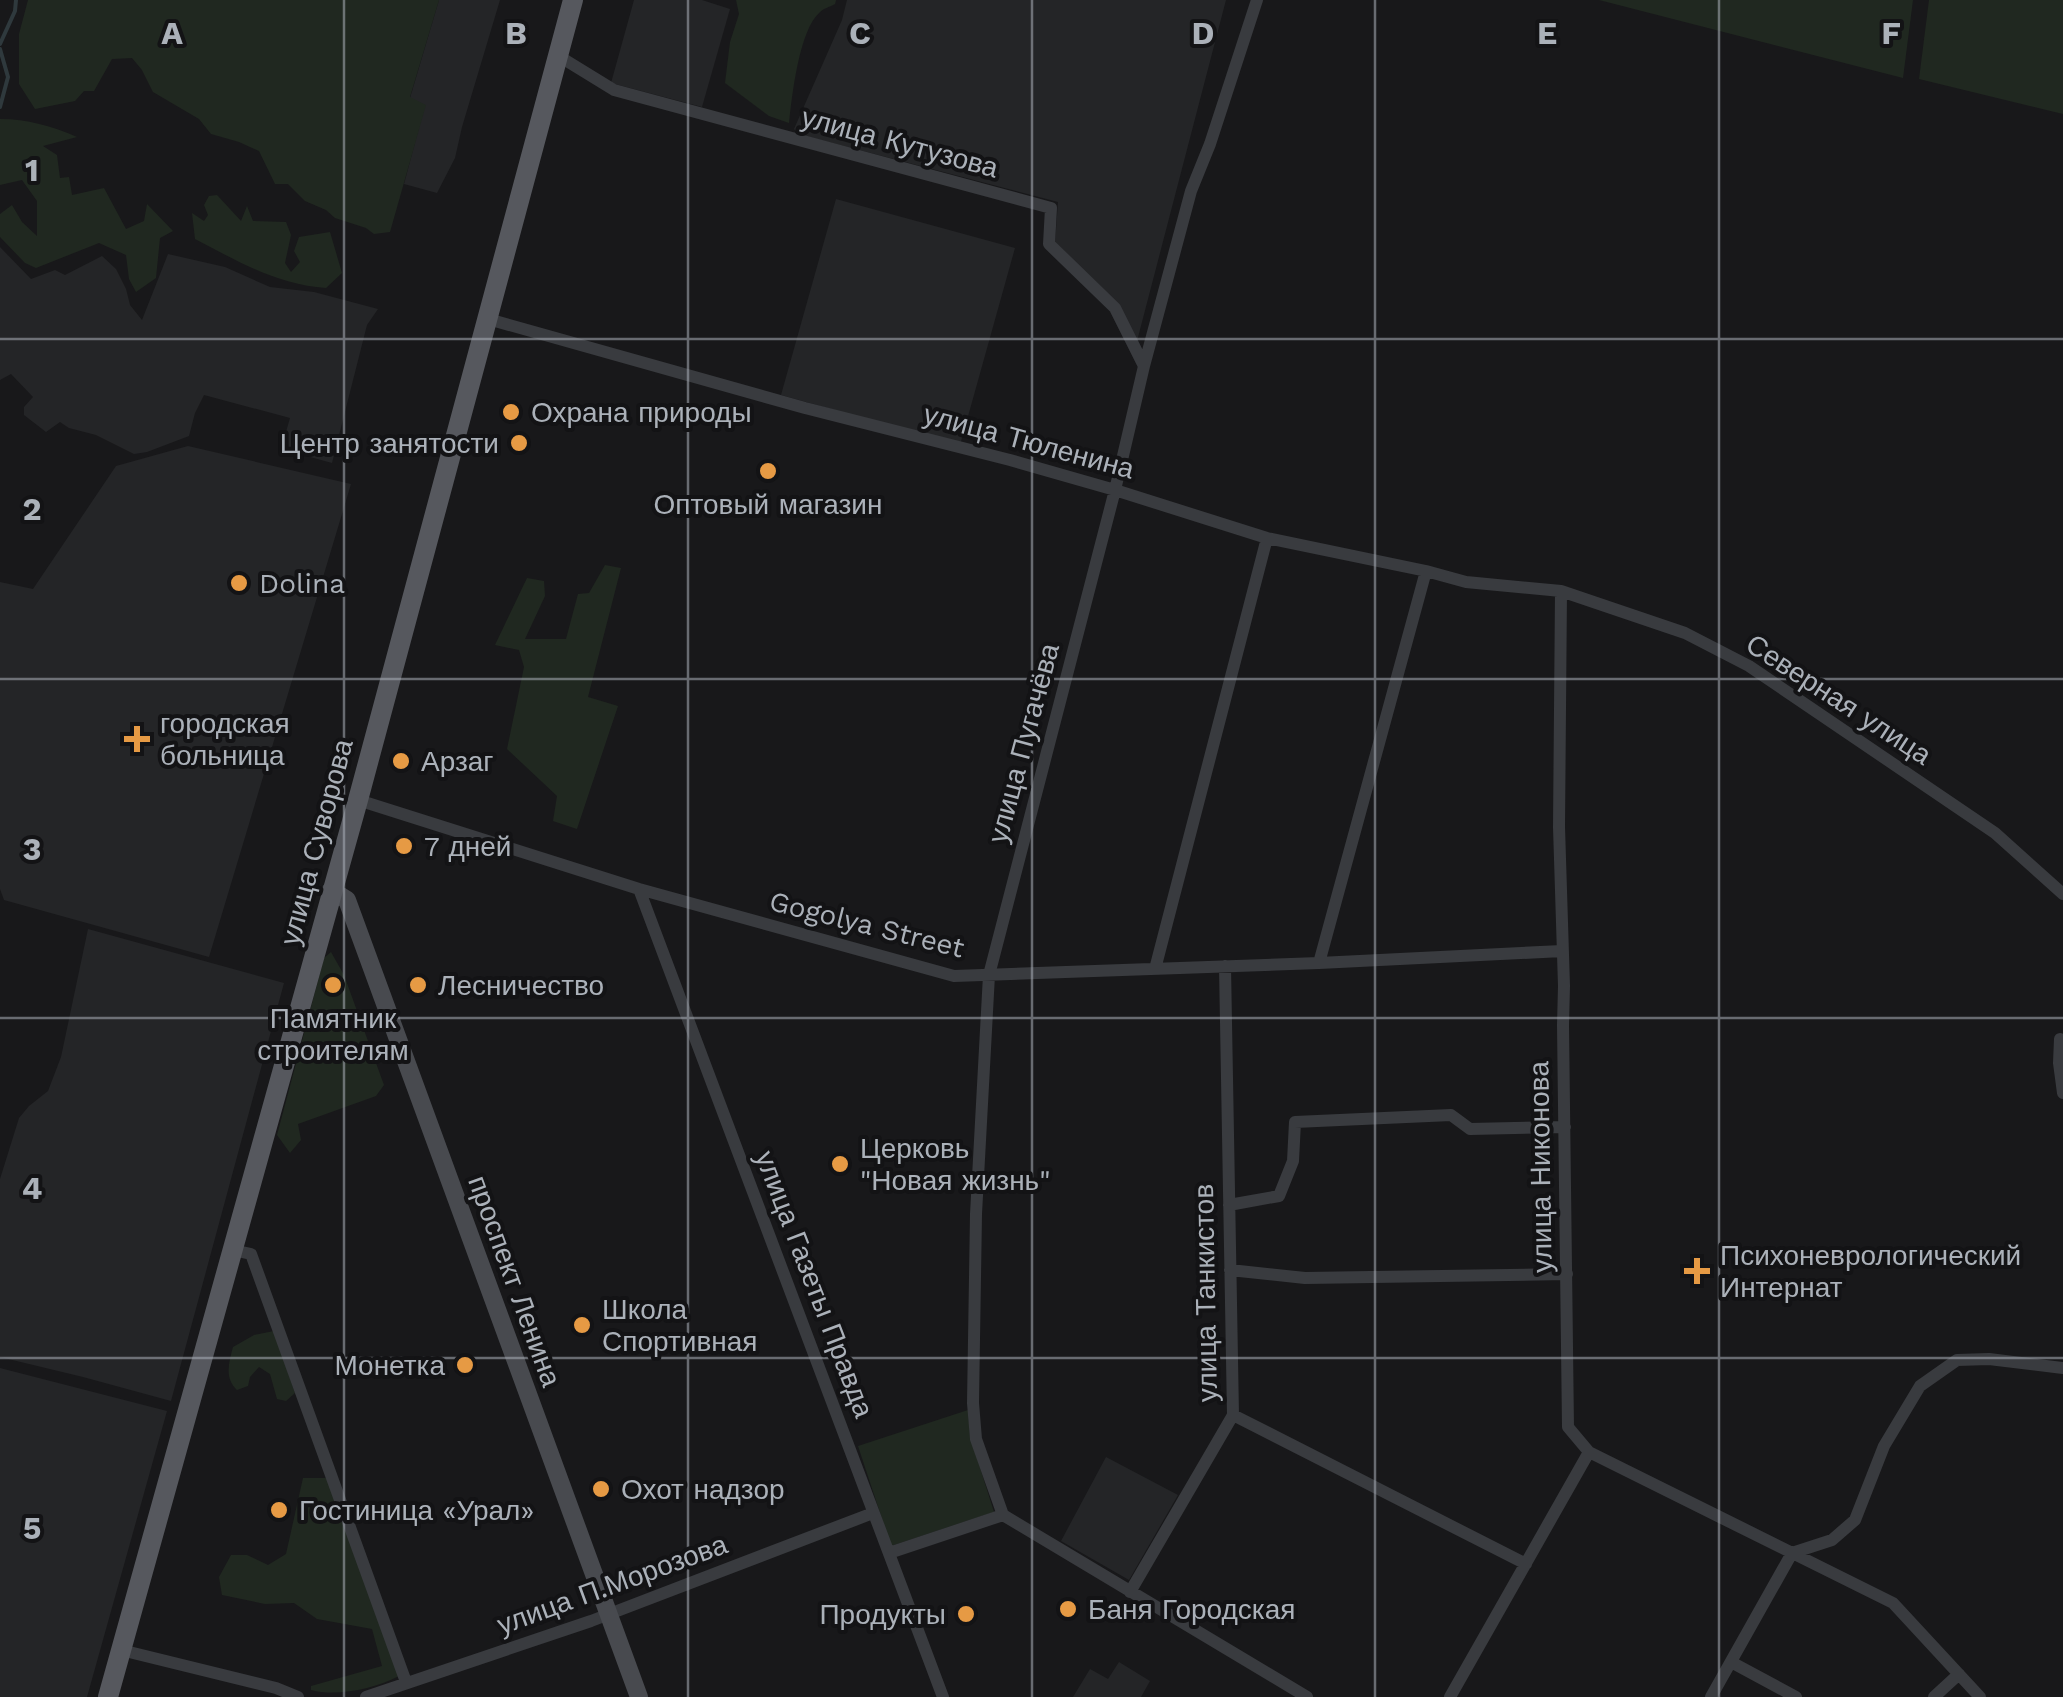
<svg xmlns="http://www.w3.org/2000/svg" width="2063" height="1697" viewBox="0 0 2063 1697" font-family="'Work Sans',sans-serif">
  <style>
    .built { fill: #242527 }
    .green { fill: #202820 }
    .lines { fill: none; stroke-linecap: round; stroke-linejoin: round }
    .stream { stroke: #2f393d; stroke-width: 4 }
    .street { stroke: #393b3f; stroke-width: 12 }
    .secondary { stroke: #484a4f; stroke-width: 18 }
    .primary { stroke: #56585e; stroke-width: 20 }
    .grid { fill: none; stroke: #abb1b9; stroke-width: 2.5; stroke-opacity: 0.55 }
    .poi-dot { fill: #e69a44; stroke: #131315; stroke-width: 4 }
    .labels { text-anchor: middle; stroke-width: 8; stroke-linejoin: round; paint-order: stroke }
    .street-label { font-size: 28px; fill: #abb1b9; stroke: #131315 }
    .poi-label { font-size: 28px; fill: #abb1b9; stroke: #131315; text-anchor: start }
    .grid-label { font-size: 32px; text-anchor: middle; font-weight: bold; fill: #abb1b9; stroke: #131315; stroke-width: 8; stroke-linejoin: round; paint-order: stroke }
  </style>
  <rect width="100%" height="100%" fill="#18181a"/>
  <!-- built -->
  <path class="built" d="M 439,0 L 500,0 L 462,127 L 455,158 L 437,193 L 404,184 L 425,105 L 410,98 Z
    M 634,0 L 702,0 L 730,9 L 702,107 L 611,83 Z
    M 847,0 L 1226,0 L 1136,345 L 1118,304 L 1055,244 L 1058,202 L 798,134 L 794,129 L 842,20 Z
    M 836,199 L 1015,248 L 960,445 L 781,395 Z
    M 0,247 L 31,279 L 55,270 L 65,275 L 102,256 L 116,269 L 126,289 L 130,305 L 142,320 L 168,254 L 225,267 L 270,287 L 314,292 L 378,309 L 367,325 L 332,463 L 281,449 L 290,418 L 204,395 L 195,413 L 189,436 L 147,452 L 134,454 L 96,435 L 69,428 L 60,422 L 46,432 L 24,415 L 24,407 L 33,397 L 11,374 L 0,380 Z
    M 188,446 L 351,484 L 209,957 L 4,900 L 0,889 L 0,582 L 33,589 L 116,466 Z
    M 88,929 L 284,983 L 171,1401 L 83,1377 L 0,1357 L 0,1179 L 19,1118 L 29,1106 L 48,1091 L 61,1057 Z
    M 0,1368 L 167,1411 L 87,1697 L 0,1697 Z
    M 1106,1457 L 1178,1495 L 1129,1580 L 1061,1541 Z
    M 1119,1662 L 1150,1681 L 1141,1697 L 1073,1697 L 1090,1669 L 1108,1679 Z"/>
  <!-- green -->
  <path class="green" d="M 28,0 L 439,0 L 410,97 L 426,105 L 390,232 L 374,234 L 366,228 L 335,218 L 326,210 L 305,201 L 288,184 L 275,184 L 259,151 L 239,142 L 211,134 L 199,119 L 153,92 L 142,70 L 132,58 L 112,59 L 94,91 L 84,91 L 75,101 L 35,109 L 19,84 L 19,34 Z
    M 736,0 L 836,0 L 835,4 C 830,7 824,8 820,12 C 799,30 792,96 789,123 L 769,116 L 725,83 L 730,42 L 739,14 Z
    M 1599,0 L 1913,0 L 1903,78 Z
    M 1929,0 L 2063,0 L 2063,114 L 1919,79 Z
    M 0,119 C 27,119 52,126 77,137 L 43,146 L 57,155 L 60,178 L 69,177 L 72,195 L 104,188 L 126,229 L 144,221 L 147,204 L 173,231 L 160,238 L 156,278 L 136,292 L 129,279 L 126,255 L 99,243 L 36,268 L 25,263 L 0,237 L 0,214 L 12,205 L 22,222 L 37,236 L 37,201 L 22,180 L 0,185 Z
    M 217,195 L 241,221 L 247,206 L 253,221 L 286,222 L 291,235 L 285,263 L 291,272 L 300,262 L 294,251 L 299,237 L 330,232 L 342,273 L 326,288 C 278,285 237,261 195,239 L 192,213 L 204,221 L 208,215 L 204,205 L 209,196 Z
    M 605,565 L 621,568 L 588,697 L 618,706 L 577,829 L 553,821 L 557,796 L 507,749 L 524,667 L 519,650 L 495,645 L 527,578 L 544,581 L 545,596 L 525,639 L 566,639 L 578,594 L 589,593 Z
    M 331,952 L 344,975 L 384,1085 L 376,1096 L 298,1124 L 301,1140 L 290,1153 L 277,1135 L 324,958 Z
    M 274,1331 L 295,1393 L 286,1401 L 277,1399 L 270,1374 L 259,1367 L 250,1377 L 248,1386 L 237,1390 C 224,1378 229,1362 233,1347 L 254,1335 Z
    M 968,1410 L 970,1436 L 994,1512 L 891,1546 L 858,1446 Z
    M 303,1478 L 328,1478 L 399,1676 C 374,1689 336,1697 311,1690 L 311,1686 L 382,1666 L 372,1629 L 317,1619 L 294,1603 L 265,1604 L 222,1595 L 219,1577 L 231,1555 L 247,1555 L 268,1565 L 286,1554 Z"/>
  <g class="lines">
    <!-- stream -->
    <path class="stream" d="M 0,44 L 15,11 L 16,0
      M 0,49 L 8,77 L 0,107"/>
    <!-- street -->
    <path class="street" d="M 557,55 L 614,90 L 1051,208 L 1049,244 L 1115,308 L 1144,366
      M 488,319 L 805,408 L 1010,460 L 1115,490 L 1267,538 L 1426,571 L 1466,582 L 1561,591 L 1685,633 L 1749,666 L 1995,833 L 2063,894
      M 358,800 L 639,889 L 954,976 L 1319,963 L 1562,951
      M 639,889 L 943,1697
      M 1319,963 L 1426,571
      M 1155,969 L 1267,538
      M 2060,1039 L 2059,1063 L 2063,1093
      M 1229,1205 L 1279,1196 L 1293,1161 L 1295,1122 L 1451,1115 L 1470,1129 L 1565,1127
      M 233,1250 L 251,1254 L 406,1682
      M 1230,1270 L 1305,1278 L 1567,1274
      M 1233,1415 L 1526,1564
      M 1589,1452 L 1893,1603 L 1980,1697
      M 1003,1515 L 976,1439 L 973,1403 L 976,1214 L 989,975 L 1115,490 L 1144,366 L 1191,191 L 1210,144 L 1257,0
      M 889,1553 L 1003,1515 L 1307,1697
      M 1130,1592 L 1233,1415 L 1225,966
      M 121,1650 L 276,1688 L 298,1697
      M 1731,1662 L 1796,1697
      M 366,1697 L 591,1621 L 873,1513
      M 1450,1697 L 1589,1452 L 1568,1427 L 1563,1025 L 1564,986 L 1559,827 L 1561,591
      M 1711,1697 L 1792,1553 L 1832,1540 L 1855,1520 L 1884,1446 L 1920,1386 L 1957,1360 L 1989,1359 L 2063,1368
      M 1934,1697 L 1959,1674"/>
    <!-- secondary -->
    <path class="secondary" d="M 331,890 L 347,900 L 639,1697"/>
    <!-- primary -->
    <path class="primary" d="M 108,1697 L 358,800 L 573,0"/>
  </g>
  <!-- grid -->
  <path class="grid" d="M 344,0 L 344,1697M 688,0 L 688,1697M 1032,0 L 1032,1697M 1375,0 L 1375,1697M 1719,0 L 1719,1697M 0,339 L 2063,339M 0,679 L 2063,679M 0,1018 L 2063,1018M 0,1358 L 2063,1358"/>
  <!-- markers -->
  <g class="poi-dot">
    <circle cx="511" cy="412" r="10"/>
    <circle cx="519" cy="443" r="10"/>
    <circle cx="768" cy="471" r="10"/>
    <circle cx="239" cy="583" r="10"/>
    <path d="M132 724h10v10h10v10h-10v10h-10v-10h-10v-10h10z"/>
    <circle cx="401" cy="761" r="10"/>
    <circle cx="404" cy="846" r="10"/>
    <circle cx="333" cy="985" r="10"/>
    <circle cx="418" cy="985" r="10"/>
    <circle cx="840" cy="1164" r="10"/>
    <path d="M1692 1256h10v10h10v10h-10v10h-10v-10h-10v-10h10z"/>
    <circle cx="582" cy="1325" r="10"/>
    <circle cx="465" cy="1365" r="10"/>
    <circle cx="601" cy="1489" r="10"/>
    <circle cx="279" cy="1510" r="10"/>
    <circle cx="1068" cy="1609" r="10"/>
    <circle cx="966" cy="1614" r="10"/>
  </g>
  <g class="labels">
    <!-- street labels -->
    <g class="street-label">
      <text transform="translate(900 142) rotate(15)" y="10">улица Кутузова</text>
      <text transform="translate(1029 441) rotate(15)" y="10">улица Тюленина</text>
      <text transform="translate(1839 699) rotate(33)" y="10">Северная улица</text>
      <text transform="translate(1023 743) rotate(-75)" y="10">улица Пугачёва</text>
      <text transform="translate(316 842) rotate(-75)" y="10">улица Суворова</text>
      <text transform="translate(867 924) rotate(14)" y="10">Gogolya Street</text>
      <text transform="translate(1540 1167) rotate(-91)" y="10">улица Никонова</text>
      <text transform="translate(515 1281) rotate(70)" y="10">проспект Ленина</text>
      <text transform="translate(815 1284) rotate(69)" y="10">улица Газеты Правда</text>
      <text transform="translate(1205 1293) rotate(-91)" y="10">улица Танкистов</text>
      <text transform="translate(612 1584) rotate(-20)" y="10">улица П.Морозова</text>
    </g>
    <!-- poi labels -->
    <g class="poi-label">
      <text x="531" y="422">Охрана природы</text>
      <text x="499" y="453" text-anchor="end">Центр занятости</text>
      <text x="768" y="514" text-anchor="middle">Оптовый магазин</text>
      <text x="259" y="593">Dolina</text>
      <text x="160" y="733">городская<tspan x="160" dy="32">больница</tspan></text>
      <text x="421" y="771">Арзаг</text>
      <text x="424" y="856">7 дней</text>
      <text x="438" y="995">Лесничество</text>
      <text x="333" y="1028" text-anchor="middle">Памятник<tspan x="333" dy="32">строителям</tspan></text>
      <text x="860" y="1158">Церковь<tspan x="860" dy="32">"Новая жизнь"</tspan></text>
      <text x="1720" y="1265">Психоневрологический<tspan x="1720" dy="32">Интернат</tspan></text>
      <text x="602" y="1319">Школа<tspan x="602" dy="32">Спортивная</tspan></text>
      <text x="445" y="1375" text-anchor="end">Монетка</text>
      <text x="621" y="1499">Охот надзор</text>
      <text x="299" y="1520">Гостиница «Урал»</text>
      <text x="1088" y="1619">Баня Городская</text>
      <text x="946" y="1624" text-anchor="end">Продукты</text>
    </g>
  </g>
  <g class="grid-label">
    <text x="172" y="44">A</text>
    <text x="516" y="44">B</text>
    <text x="860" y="44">C</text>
    <text x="1203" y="44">D</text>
    <text x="1547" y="44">E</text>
    <text x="1891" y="44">F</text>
    <text x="32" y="181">1</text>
    <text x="32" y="520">2</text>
    <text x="32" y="860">3</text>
    <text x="32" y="1199">4</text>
    <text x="32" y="1539">5</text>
  </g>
</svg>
